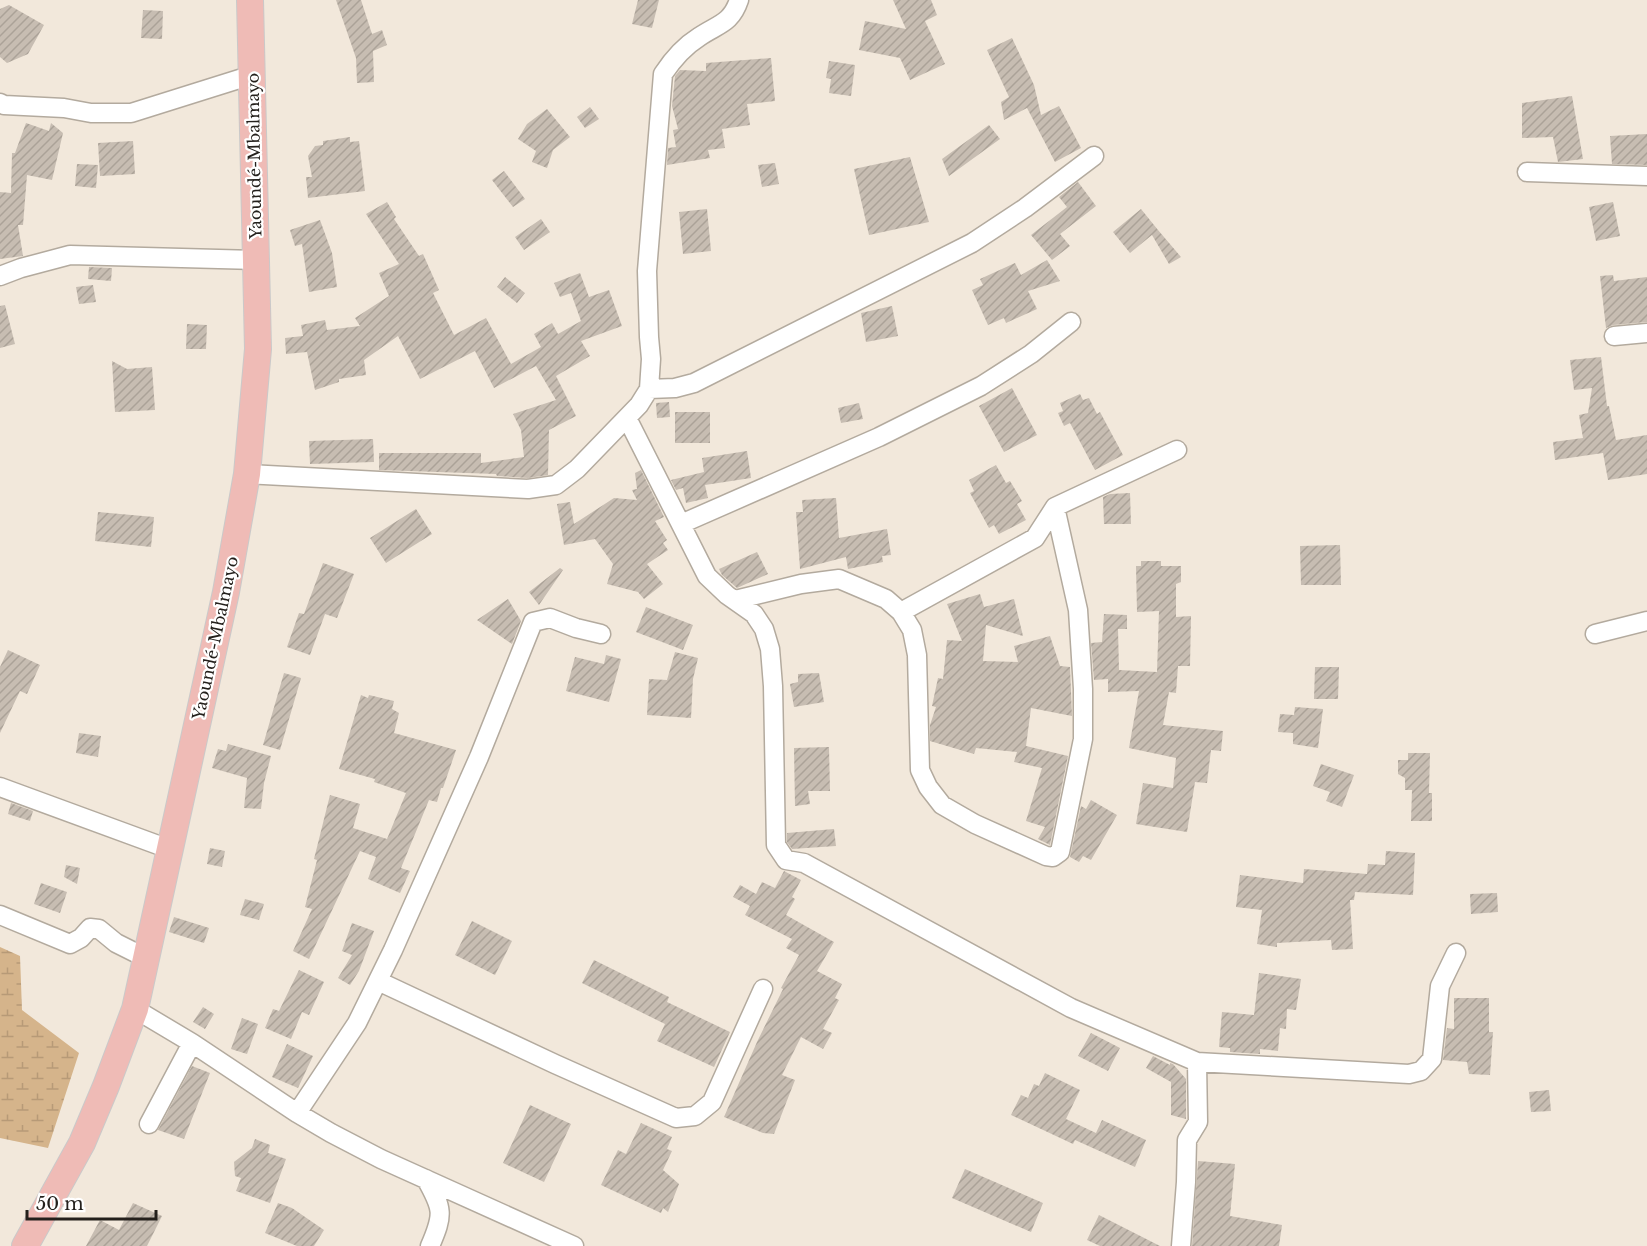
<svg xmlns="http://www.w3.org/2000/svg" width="1647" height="1246" viewBox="0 0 1647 1246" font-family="'Libre Baskerville',serif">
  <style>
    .wetland { fill: url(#wetland-marsh) }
    .building { fill: url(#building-hatch) }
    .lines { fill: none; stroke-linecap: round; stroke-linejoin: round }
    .minor-casing { stroke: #b3aa9e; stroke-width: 21 }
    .highway-casing { stroke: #cac9c9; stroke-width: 28 }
    .minor { stroke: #fff; stroke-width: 18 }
    .highway { stroke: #efbbb6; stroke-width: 26 }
    .labels { text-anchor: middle; stroke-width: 4.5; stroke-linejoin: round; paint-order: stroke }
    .street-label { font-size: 16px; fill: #24201c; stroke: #fff }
  </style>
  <defs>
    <pattern id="wetland-marsh" width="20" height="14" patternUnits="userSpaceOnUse" patternTransform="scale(1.5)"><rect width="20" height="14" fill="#d5b48b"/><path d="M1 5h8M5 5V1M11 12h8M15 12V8" fill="none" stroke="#b79a77"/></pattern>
    <pattern id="building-hatch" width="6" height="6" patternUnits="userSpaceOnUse" patternTransform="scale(1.5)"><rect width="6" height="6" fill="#c7bdb2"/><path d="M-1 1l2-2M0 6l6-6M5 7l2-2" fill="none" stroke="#aba298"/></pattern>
  </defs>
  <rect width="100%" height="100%" fill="#f2e8db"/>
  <!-- wetland -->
  <path class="wetland" d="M 0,947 L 20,956 L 22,1010 L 79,1053 L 48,1148 L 0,1138 Z"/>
  <!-- building -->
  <path class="building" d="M 336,0 L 361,0 L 372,34 L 382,30 L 387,45 L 373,51 L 374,82 L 357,83 L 356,58 Z
    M 638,0 L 659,0 L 652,28 L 632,24 Z
    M 893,0 L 931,0 L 937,15 L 925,21 L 945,64 L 910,80 L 900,58 L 859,50 L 865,21 L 906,29 Z
    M 9,5 L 44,25 L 28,54 L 7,63 L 0,57 L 0,9 Z
    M 143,10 L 163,11 L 162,39 L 141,38 Z
    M 1012,38 L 1034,85 L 1041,115 L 1059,106 L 1081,148 L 1055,162 L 1027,108 L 1004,120 L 1001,102 L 1009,97 L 987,50 Z
    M 771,58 L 775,101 L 747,104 L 750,125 L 722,129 L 725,148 L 708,150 L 710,158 L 667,165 L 668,148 L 676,147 L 673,130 L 678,129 L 672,106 L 675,76 L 680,70 L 706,71 L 706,63 Z
    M 829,61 L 855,65 L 851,96 L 829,93 L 831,79 L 826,78 Z
    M 1572,96 L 1583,159 L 1558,162 L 1553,137 L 1522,138 L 1522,103 Z
    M 590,107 L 599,119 L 585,128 L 577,117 Z
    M 547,109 L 570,137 L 553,150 L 547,168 L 532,162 L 536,151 L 518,139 L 527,124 Z
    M 26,123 L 49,131 L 51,123 L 63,133 L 52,180 L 27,175 L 23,225 L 18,225 L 23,256 L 0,259 L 0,192 L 11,193 L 12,153 L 15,153 Z
    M 989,125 L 1000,139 L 949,176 L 942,159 Z
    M 1647,134 L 1647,165 L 1612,164 L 1610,136 Z
    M 350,137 L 350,142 L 359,141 L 365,191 L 308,198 L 306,177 L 312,177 L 308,156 L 315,146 L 323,145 L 323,141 Z
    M 133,141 L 135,174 L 100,176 L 98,143 Z
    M 910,157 L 929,222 L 869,235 L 854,169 Z
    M 775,163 L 779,184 L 762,187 L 758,165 Z
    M 77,164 L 98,165 L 96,188 L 75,186 Z
    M 504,171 L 525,199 L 513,207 L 492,180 Z
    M 1078,182 L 1096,206 L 1060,234 L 1070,246 L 1052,260 L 1031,235 L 1067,207 L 1059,197 Z
    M 387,202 L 396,217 L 394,219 L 419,256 L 423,254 L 439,290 L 433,293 L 454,335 L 486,318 L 511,364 L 541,347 L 534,334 L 552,323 L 558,334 L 581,321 L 571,293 L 560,297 L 554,283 L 580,273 L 589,297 L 609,290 L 622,326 L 581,341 L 590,356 L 556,376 L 576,416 L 549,430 L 548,475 L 528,478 L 497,476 L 496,474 L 379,470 L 379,453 L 481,453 L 481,463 L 524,457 L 521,430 L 513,414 L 556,400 L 536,366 L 494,388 L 475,351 L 420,379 L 398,336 L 364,360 L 366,375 L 339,379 L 339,382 L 315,390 L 307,352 L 286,354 L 285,338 L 303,336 L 301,325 L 325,320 L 327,330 L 360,326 L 355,318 L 389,296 L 379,273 L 399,264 L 366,214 Z
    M 1613,202 L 1620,236 L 1596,241 L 1589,207 Z
    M 707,209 L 711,251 L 683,254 L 679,212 Z
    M 1141,209 L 1158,230 L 1181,257 L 1169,264 L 1152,235 L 1130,253 L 1113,232 Z
    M 541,219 L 550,232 L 524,250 L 515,237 Z
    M 320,220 L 332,253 L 337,287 L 309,292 L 302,244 L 295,246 L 290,230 Z
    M 1047,260 L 1060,281 L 1028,291 L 1037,309 L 1006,323 L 1004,318 L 988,325 L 972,290 L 983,285 L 980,279 L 1015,263 L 1021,275 Z
    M 89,267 L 112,268 L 111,281 L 88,279 Z
    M 1613,275 L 1614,281 L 1647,277 L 1647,322 L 1613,325 L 1606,328 L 1600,276 Z
    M 505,277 L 525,293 L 517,303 L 497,287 Z
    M 93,285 L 96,302 L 79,304 L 76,287 Z
    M 5,305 L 15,344 L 0,348 L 0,306 Z
    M 892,306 L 898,336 L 866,342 L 861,313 Z
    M 187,324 L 207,325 L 206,349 L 186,349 Z
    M 1601,357 L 1607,406 L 1609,406 L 1616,440 L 1647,435 L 1647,474 L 1608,480 L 1603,453 L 1555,460 L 1553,442 L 1583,438 L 1579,415 L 1588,413 L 1592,388 L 1574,390 L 1570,360 Z
    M 112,361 L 127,369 L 152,367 L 155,410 L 115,412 Z
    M 1012,388 L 1037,435 L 1004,452 L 979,406 Z
    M 1080,394 L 1083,400 L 1089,398 L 1097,414 L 1100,412 L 1123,455 L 1095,470 L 1070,423 L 1064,426 L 1058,413 L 1063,411 L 1060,403 Z
    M 669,402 L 670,417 L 657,418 L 656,403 Z
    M 859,403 L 863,419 L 841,423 L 838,408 Z
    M 675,412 L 710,412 L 710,443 L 675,443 Z
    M 373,439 L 374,462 L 310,464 L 309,441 Z
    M 747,451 L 751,478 L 705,485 L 708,498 L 686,503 L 683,488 L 676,490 L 671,480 L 704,472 L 702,458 Z
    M 996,465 L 1006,483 L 1010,481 L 1022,501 L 1017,504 L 1026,520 L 999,534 L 994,525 L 989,528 L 970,493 L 974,491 L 969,480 Z
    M 641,470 L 664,517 L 655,521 L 667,540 L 663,543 L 668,550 L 647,564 L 663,584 L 644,599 L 638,592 L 607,584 L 613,564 L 595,539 L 564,545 L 557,504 L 570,502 L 574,524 L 614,498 L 637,500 L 632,490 L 637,489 L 635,473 Z
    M 1130,493 L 1131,524 L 1104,524 L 1103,497 L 1110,494 Z
    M 836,498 L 839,538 L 887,529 L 891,555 L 882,556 L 883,562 L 848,569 L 846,557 L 800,569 L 796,512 L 803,512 L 802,500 Z
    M 416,509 L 432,534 L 386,563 L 370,538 Z
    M 98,512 L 154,517 L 151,547 L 95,541 Z
    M 1340,545 L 1341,585 L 1301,585 L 1300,546 Z
    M 757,552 L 768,574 L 737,588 L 722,575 L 719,569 Z
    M 1141,561 L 1161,561 L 1161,566 L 1181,566 L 1181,582 L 1176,584 L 1176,617 L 1191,616 L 1190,666 L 1178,666 L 1176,693 L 1169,692 L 1163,725 L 1223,731 L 1221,751 L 1211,750 L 1207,783 L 1195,782 L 1187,832 L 1136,824 L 1143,783 L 1173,788 L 1176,758 L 1129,748 L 1139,691 L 1108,692 L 1108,679 L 1094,680 L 1091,643 L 1102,642 L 1104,614 L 1127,615 L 1127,629 L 1118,629 L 1119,670 L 1157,672 L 1159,611 L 1137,612 L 1136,566 L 1141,566 Z
    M 323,563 L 354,574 L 337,618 L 325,614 L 310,655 L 287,647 L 299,613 L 304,614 Z
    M 560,568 L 563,570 L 539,605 L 529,592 Z
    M 980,594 L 984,607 L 1014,599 L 1023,636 L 986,625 L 983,661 L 1018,662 L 1014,646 L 1050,636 L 1060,666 L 1070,667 L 1072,716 L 1031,708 L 1026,746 L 1068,756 L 1050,845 L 1038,839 L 1045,827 L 1026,821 L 1042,768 L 1014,762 L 1017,752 L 976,748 L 974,754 L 930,741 L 930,725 L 936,707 L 932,706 L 938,678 L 943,679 L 947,640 L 962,641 L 947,604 Z
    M 508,599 L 521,621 L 512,644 L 477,620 Z
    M 646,607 L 693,625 L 683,650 L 636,632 Z
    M 8,650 L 40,665 L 27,694 L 20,691 L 0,733 L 0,667 Z
    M 675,652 L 698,658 L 693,679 L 691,718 L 647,715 L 649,679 L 667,680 Z
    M 606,655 L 621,659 L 609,702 L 566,691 L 575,657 L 604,664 Z
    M 1315,667 L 1339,667 L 1338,699 L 1314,699 Z
    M 284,673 L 301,678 L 280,750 L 263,745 Z
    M 819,673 L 824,702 L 794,707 L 790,684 L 798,682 L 798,674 Z
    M 361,695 L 368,698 L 369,695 L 394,701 L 392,709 L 399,713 L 394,733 L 456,750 L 443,788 L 441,788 L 437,802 L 429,800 L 401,868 L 410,871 L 400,893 L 368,879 L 376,857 L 360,851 L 309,959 L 293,951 L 312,909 L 305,907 L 317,860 L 314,859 L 330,795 L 360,804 L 353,828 L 387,839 L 406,793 L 374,782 L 375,779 L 339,769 Z
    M 1295,707 L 1323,709 L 1318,748 L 1293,744 L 1293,733 L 1278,732 L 1280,714 L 1294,715 Z
    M 79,733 L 101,736 L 98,757 L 76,753 Z
    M 228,744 L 271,756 L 264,783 L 261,809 L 244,808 L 247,778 L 212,768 L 218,749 L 226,751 Z
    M 829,747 L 830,791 L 808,791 L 810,804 L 795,806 L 794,748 Z
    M 1408,753 L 1430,753 L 1429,793 L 1432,793 L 1432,821 L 1411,821 L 1412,790 L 1405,790 L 1405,778 L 1398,774 L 1398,760 L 1408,760 Z
    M 1321,764 L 1354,775 L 1342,807 L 1326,801 L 1330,792 L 1313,786 Z
    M 1091,800 L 1117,815 L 1091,860 L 1083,856 L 1079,862 L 1070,857 L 1081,806 L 1086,809 Z
    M 11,803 L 33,811 L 30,821 L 8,814 Z
    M 834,829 L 836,846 L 792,849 L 787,842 L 787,833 Z
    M 210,848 L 225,851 L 222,867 L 207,864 Z
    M 1386,851 L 1415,853 L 1413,895 L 1355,892 L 1354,900 L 1350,900 L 1353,949 L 1332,950 L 1331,940 L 1277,943 L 1277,947 L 1257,944 L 1262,910 L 1236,907 L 1240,875 L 1303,883 L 1304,869 L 1367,874 L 1368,864 L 1385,865 Z
    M 66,865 L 80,868 L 77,884 L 64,877 Z
    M 784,871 L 801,880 L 792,897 L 795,899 L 786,915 L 834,942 L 817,971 L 842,984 L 835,998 L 839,1000 L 823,1029 L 832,1033 L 823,1049 L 801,1037 L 782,1075 L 795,1080 L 774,1134 L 763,1133 L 724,1117 L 757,1042 L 783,989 L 781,988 L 799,955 L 786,948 L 792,939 L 745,915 L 750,906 L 733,897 L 740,885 L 756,894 L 762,882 L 775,888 Z
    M 41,883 L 67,892 L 60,913 L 34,904 Z
    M 1497,893 L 1498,912 L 1471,914 L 1470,894 Z
    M 245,899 L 264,904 L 259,920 L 240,915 Z
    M 174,917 L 209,928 L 204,943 L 169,932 Z
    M 472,921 L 512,941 L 495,975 L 455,955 Z
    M 352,923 L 374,931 L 359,971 L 350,985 L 338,978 L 352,955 L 342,951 Z
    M 594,960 L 669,997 L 667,1002 L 730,1032 L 714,1067 L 657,1041 L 665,1024 L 582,983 Z
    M 299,970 L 324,982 L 309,1015 L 302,1012 L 291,1039 L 265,1028 L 273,1009 L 279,1011 Z
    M 1259,973 L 1301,979 L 1296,1010 L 1287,1009 L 1286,1029 L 1280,1028 L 1278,1051 L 1260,1049 L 1260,1054 L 1230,1052 L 1230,1048 L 1219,1047 L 1222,1012 L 1254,1015 Z
    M 1454,998 L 1489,998 L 1489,1032 L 1493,1032 L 1490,1075 L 1469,1074 L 1467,1062 L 1443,1060 L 1447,1028 L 1454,1029 Z
    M 203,1007 L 214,1014 L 205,1029 L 193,1022 Z
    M 242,1018 L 258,1024 L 247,1054 L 231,1049 Z
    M 1091,1033 L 1120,1048 L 1108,1071 L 1078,1056 Z
    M 287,1044 L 313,1056 L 298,1088 L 272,1077 Z
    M 1153,1056 L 1170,1065 L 1170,1063 L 1173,1064 L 1186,1079 L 1186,1119 L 1171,1115 L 1171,1082 L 1146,1068 Z
    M 192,1066 L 210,1073 L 184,1139 L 158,1130 Z
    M 1045,1073 L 1080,1090 L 1066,1119 L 1096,1133 L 1102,1120 L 1146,1140 L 1135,1167 L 1075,1140 L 1073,1144 L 1011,1115 L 1021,1095 L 1028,1098 L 1034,1084 L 1039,1086 Z
    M 1549,1090 L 1551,1111 L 1531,1112 L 1529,1092 Z
    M 530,1105 L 571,1124 L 544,1182 L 503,1163 Z
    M 641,1123 L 672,1137 L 667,1149 L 672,1151 L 663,1170 L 679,1184 L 668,1212 L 663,1208 L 661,1213 L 601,1185 L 618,1150 L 626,1154 Z
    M 255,1139 L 270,1145 L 268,1153 L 286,1159 L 270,1203 L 236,1191 L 241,1178 L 235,1176 L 234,1162 L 252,1148 Z
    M 1198,1161 L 1235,1164 L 1230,1216 L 1282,1225 L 1279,1246 L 1192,1246 Z
    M 965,1169 L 1043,1203 L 1031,1232 L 952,1198 Z
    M 133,1203 L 162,1216 L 147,1246 L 86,1246 L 100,1220 L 119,1230 Z
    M 278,1203 L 292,1208 L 324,1230 L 314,1246 L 297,1246 L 265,1233 Z
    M 1099,1215 L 1160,1246 L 1100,1246 L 1087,1240 Z"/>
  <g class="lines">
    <!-- minor casing -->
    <g class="minor-casing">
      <path id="minor" d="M 0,103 L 4,105 L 64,108 L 91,113 L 131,113 L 252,75
        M 1527,172 L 1647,176
        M 0,276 L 21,268 L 70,255 L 257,260
        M 1614,336 L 1647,333
        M 649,389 L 675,388 L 694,383 L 972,243 L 1025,208 L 1094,156
        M 627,418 L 707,576 L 727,595 L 754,614 L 764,629 L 770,649 L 773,686 L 776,845 L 786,860 L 804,863 L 1071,1008 L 1197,1062
        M 247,474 L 528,489 L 556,485 L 577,469 L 639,405 L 649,389 L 651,359 L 649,337 L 647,271 L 663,74 C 673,59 683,47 699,37 C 718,24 731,24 739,0
        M 681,524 L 879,437 L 981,386 L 1031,354 L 1071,322
        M 735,600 L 801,584 L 839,579 L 886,599 L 901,612 L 912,630 L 917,655 L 920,770 L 928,787 L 942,805 L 975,824 L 1046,856 L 1053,857 L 1060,852 L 1083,739 L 1083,689 L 1078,610 L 1055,507
        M 901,612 L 1035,538 L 1055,507 L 1177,450
        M 1595,634 L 1647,621
        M 0,787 L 169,849
        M 0,915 L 70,944 L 81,938 L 90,928 L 99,929 L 116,943 L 146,958
        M 378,981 L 555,1064 L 676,1118 L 695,1116 L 712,1102 L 763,989
        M 135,1009 L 192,1043 L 297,1113 L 331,1133 L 381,1159 L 574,1246
        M 297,1113 L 357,1023 L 393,950 L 479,757 L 533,622 L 550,618 L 576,628 L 601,634
        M 149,1124 L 192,1043
        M 426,1179 C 443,1209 444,1214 430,1246
        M 1181,1246 L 1186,1182 L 1187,1140 L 1198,1122 L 1197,1062 L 1409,1074 L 1421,1071 L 1432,1059 L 1440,986 L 1456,953"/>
    </g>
    <!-- highway casing -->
    <g class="highway-casing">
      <path id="highway" d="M 25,1246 L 82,1143 L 106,1086 L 135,1009 L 226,592 L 247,474 L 258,349 L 250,0"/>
    </g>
    <!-- minor -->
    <use href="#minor" class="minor"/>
    <!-- highway -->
    <use href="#highway" class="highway"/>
  </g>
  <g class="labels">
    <!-- street labels -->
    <g class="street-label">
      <text transform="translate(254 156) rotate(-91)" y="6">Yaoundé-Mbalmayo</text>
      <text transform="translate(215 638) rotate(-78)" y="6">Yaoundé-Mbalmayo</text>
    </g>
  </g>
  <!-- scale -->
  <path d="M27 1210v9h129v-9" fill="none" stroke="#24201c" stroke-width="3"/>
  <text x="36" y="1210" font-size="18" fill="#24201c" stroke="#ffffff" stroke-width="4.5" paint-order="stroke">50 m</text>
</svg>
